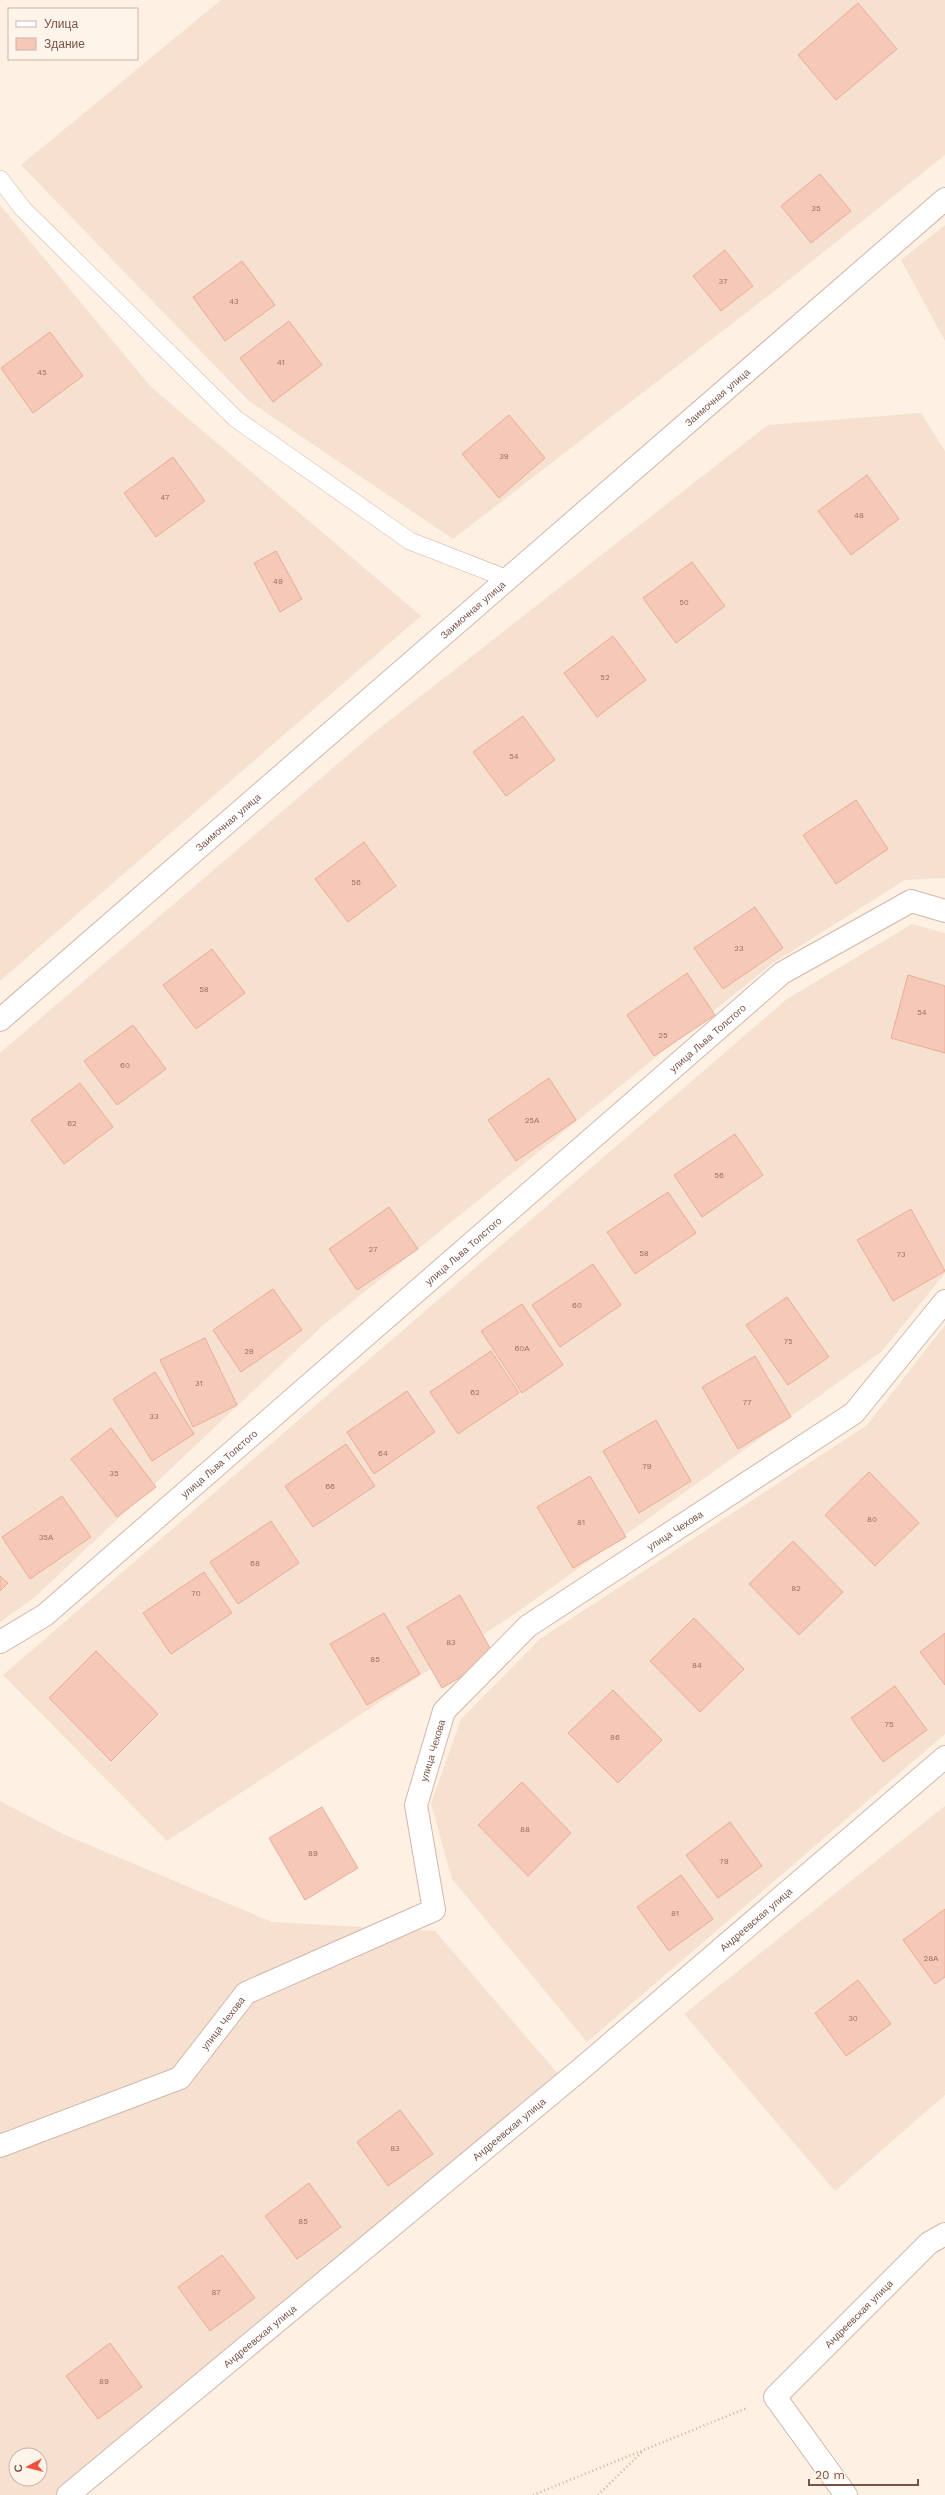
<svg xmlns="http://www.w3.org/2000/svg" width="945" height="2495" viewBox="0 0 945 2495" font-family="'Work Sans',sans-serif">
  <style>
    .residential { fill: #f6e0d0; fill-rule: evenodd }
    .building { fill: #f6c8b8; stroke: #eaac97 }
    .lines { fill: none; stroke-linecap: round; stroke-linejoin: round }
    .lane-casing { stroke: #d2b7aa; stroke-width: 18 }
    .street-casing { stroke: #d2b7aa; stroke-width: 24 }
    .path { stroke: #dbab9b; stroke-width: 2.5; stroke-dasharray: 1 3; stroke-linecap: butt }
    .lane { stroke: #fff; stroke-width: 17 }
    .street { stroke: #fff; stroke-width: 22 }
    .labels { text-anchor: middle; stroke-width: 4; stroke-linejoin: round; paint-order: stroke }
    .number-label { font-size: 8px; fill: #987062 }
    .street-label { font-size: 10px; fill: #785246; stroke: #fff4ea }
  </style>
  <rect width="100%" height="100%" fill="#fef0e2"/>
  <!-- residential -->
  <path class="residential" d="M 221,0 L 945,0 L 945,155 L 781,286 L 453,539 L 249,401 L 21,165 Z
    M 0,205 L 151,387 L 421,616 L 0,981 Z
    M 945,225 L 945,341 L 901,260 Z
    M 921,413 L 945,451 L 945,878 L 905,880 L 773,963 L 321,1327 L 35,1597 L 0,1622 L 0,1053 L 376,731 L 768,425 Z
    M 912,924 L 945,933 L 945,1273 L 882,1351 L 516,1613 L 167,1841 L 3,1675 L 787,999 Z
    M 945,1325 L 945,1734 L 587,2042 L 452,1879 L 431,1804 L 461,1719 L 540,1639 L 867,1425 Z
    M 0,1801 L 63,1834 L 272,1922 L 435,1931 L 559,2075 L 60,2495 L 0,2495 ZM 16,2455 L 40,2455 L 40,2479 L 16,2479 Z
    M 945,1806 L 945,2095 L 835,2191 L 684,2014 Z"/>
  <!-- building -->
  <path class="building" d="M 858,3 L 897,49 L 836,100 L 798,55 Z
    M 820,174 L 851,211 L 811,243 L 781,206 Z
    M 725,250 L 753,286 L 721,311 L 693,276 Z
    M 242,261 L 275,305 L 225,341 L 193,297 Z
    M 289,321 L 322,365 L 273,402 L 240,358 Z
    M 50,332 L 83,376 L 33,413 L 1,368 Z
    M 509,415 L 545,458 L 499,498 L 462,454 Z
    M 173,457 L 205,501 L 156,537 L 124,493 Z
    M 867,475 L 899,519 L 851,555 L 818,511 Z
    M 276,551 L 302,599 L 280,612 L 254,563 Z
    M 692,562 L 725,606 L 676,643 L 643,598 Z
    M 613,636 L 646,680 L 597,717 L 564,673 Z
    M 523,716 L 555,760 L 506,796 L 473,752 Z
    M 856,800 L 888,849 L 836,884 L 803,835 Z
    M 364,842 L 396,886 L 348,922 L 315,879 Z
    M 755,907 L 783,948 L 723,989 L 694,948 Z
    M 212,949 L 245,993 L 196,1029 L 163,985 Z
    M 687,973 L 715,1015 L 654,1056 L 627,1015 Z
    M 908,975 L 945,986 L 945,1053 L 891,1038 Z
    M 133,1025 L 166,1069 L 117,1105 L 84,1061 Z
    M 549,1078 L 576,1120 L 516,1161 L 488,1120 Z
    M 80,1083 L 113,1127 L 64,1164 L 31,1120 Z
    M 735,1134 L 763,1175 L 702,1217 L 674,1175 Z
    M 668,1192 L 696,1233 L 635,1274 L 607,1232 Z
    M 389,1207 L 418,1249 L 357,1290 L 329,1249 Z
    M 911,1209 L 945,1271 L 893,1301 L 857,1240 Z
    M 593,1264 L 621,1305 L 560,1347 L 532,1305 Z
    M 273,1289 L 302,1330 L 241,1372 L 213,1330 Z
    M 787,1297 L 829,1357 L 788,1385 L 746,1325 Z
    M 522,1304 L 563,1365 L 522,1393 L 481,1331 Z
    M 205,1338 L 237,1405 L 193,1427 L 160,1360 Z
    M 491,1351 L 519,1393 L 458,1434 L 430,1392 Z
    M 755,1356 L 791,1417 L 738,1449 L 702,1387 Z
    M 155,1372 L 194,1434 L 152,1461 L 113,1399 Z
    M 407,1391 L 435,1432 L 374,1474 L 347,1432 Z
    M 656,1420 L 691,1481 L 639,1513 L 603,1451 Z
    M 111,1428 L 156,1487 L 117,1517 L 71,1459 Z
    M 346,1444 L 375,1486 L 313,1527 L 285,1486 Z
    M 869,1472 L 919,1523 L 875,1566 L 825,1515 Z
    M 590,1476 L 626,1537 L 573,1568 L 537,1507 Z
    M 62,1496 L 91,1537 L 30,1579 L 2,1537 Z
    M 271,1521 L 299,1563 L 238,1604 L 210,1562 Z
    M 793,1541 L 843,1592 L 799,1635 L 749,1584 Z
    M 204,1572 L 232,1613 L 171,1654 L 143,1613 Z
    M 0,1576 L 8,1583 L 0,1591 Z
    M 460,1595 L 495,1657 L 442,1688 L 407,1627 Z
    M 384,1613 L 420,1674 L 367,1705 L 330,1644 Z
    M 694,1618 L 744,1669 L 700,1712 L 650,1661 Z
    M 945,1633 L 945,1685 L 920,1652 Z
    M 96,1651 L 158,1714 L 111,1761 L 49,1698 Z
    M 895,1686 L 927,1730 L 883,1762 L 851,1718 Z
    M 613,1690 L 662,1740 L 618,1783 L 568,1733 Z
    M 522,1782 L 571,1833 L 528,1876 L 478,1825 Z
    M 322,1807 L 358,1868 L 305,1900 L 269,1838 Z
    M 730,1822 L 762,1866 L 718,1898 L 686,1855 Z
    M 681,1875 L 713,1919 L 669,1951 L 637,1907 Z
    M 945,1909 L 945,1977 L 935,1984 L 903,1940 Z
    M 858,1980 L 891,2024 L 846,2056 L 815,2013 Z
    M 400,2110 L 433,2154 L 388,2186 L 357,2142 Z
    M 309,2183 L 341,2227 L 297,2259 L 265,2216 Z
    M 222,2255 L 255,2298 L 210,2331 L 178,2287 Z
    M 110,2343 L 142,2387 L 98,2419 L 66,2376 Z"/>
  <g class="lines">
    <!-- lane casing -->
    <g class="lane-casing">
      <path id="lane" d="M 0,179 L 23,209 L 236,419 L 410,541 L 508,579"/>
    </g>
    <!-- street casing -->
    <g class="street-casing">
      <g id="street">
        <path id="s1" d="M 0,1020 L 945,199"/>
        <path id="s2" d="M 0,1642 L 45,1615 L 782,973 L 911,901 L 945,911"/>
        <path id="s3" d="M 0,2146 L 180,2078 L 246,1993 L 434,1910 L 416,1805 L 444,1711 L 528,1626 L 854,1413 L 945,1301"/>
        <path id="s4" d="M 68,2495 L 581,2069 L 945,1757"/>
        <path id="s5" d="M 846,2495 L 775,2397 L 929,2243 L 945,2234"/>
      </g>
    </g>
    <!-- path -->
    <path class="path" d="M 533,2495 L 747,2408
      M 598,2495 L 642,2452"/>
    <!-- lane -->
    <use href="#lane" class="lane"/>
    <!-- street -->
    <use href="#street" class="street"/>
  </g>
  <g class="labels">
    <!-- number labels -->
    <g class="number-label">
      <text x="816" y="211">35</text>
      <text x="723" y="284">37</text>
      <text x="234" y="304">43</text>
      <text x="281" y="365">41</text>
      <text x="42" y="375">45</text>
      <text x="504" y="459">39</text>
      <text x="165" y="500">47</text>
      <text x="859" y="518">48</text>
      <text x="278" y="584">49</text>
      <text x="684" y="605">50</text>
      <text x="605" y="680">52</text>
      <text x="514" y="759">54</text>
      <text x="356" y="885">56</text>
      <text x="739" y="951">23</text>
      <text x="204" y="992">58</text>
      <text x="922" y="1015">54</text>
      <text x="663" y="1038">25</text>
      <text x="125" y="1068">60</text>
      <text x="532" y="1123">25А</text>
      <text x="72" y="1126">62</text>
      <text x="719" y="1178">56</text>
      <text x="373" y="1252">27</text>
      <text x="644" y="1256">58</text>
      <text x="901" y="1257">73</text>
      <text x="577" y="1308">60</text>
      <text x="788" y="1344">75</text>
      <text x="522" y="1351">60А</text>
      <text x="249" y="1354">29</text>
      <text x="199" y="1386">31</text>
      <text x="475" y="1395">62</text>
      <text x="747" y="1405">77</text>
      <text x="154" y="1419">33</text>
      <text x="383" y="1456">64</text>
      <text x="647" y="1469">79</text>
      <text x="114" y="1476">35</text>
      <text x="330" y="1489">66</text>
      <text x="872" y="1522">80</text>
      <text x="581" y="1525">81</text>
      <text x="46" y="1540">35А</text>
      <text x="255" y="1566">68</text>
      <text x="796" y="1591">82</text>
      <text x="196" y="1596">70</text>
      <text x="451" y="1645">83</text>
      <text x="375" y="1662">85</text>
      <text x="697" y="1668">84</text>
      <text x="889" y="1727">75</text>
      <text x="615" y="1740">86</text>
      <text x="525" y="1832">88</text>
      <text x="313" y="1856">89</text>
      <text x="724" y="1864">79</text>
      <text x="675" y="1916">81</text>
      <text x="931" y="1961">28А</text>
      <text x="853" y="2021">30</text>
      <text x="395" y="2151">83</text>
      <text x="303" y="2224">85</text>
      <text x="216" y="2295">87</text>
      <text x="104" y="2384">89</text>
    </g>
    <!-- street labels -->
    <g class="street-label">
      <text dy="4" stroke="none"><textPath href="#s1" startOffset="950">Заимочная улица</textPath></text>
      <text dy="4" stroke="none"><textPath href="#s1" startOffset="626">Заимочная улица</textPath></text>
      <text dy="4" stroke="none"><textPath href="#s1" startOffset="302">Заимочная улица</textPath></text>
      <text dy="4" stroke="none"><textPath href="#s2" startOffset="931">улица Льва Толстого</textPath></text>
      <text dy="4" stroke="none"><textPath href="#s2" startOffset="607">улица Льва Толстого</textPath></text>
      <text dy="4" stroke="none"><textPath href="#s2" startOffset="283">улица Льва Толстого</textPath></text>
      <text dy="4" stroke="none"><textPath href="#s3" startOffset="1005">улица Чехова</textPath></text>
      <text dy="4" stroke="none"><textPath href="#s3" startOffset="669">улица Чехова</textPath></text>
      <text dy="4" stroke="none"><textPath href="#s4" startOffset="897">Андреевская улица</textPath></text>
      <text dy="4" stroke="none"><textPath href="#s3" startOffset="262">улица Чехова</textPath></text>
      <text dy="4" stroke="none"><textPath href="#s4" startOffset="573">Андреевская улица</textPath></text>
      <text dy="4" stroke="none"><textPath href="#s5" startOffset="239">Андреевская улица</textPath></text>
      <text dy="4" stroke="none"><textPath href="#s4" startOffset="249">Андреевская улица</textPath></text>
    </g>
  </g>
  <!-- legend -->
  <rect x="8" y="8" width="130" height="52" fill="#fff4ea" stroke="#c9b3a8"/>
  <rect x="16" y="21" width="20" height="6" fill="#ffffff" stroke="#c9b3a8"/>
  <text x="44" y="28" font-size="12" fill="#785246">Улица</text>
  <rect x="16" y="38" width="20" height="12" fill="#f6c8b8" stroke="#c9b3a8"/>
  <text x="44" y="48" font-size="12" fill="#785246">Здание</text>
  <!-- north arrow -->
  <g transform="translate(28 2467) rotate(263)"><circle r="19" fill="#fff4ea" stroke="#c9b3a8"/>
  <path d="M0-3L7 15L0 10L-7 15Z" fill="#f24f3e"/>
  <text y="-6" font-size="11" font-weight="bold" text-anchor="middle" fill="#785246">С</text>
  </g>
  <!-- scale -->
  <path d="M809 2479v6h109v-6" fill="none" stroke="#785246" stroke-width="2"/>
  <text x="815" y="2479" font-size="12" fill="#785246" stroke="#fff4ea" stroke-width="3" paint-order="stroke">20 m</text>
</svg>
